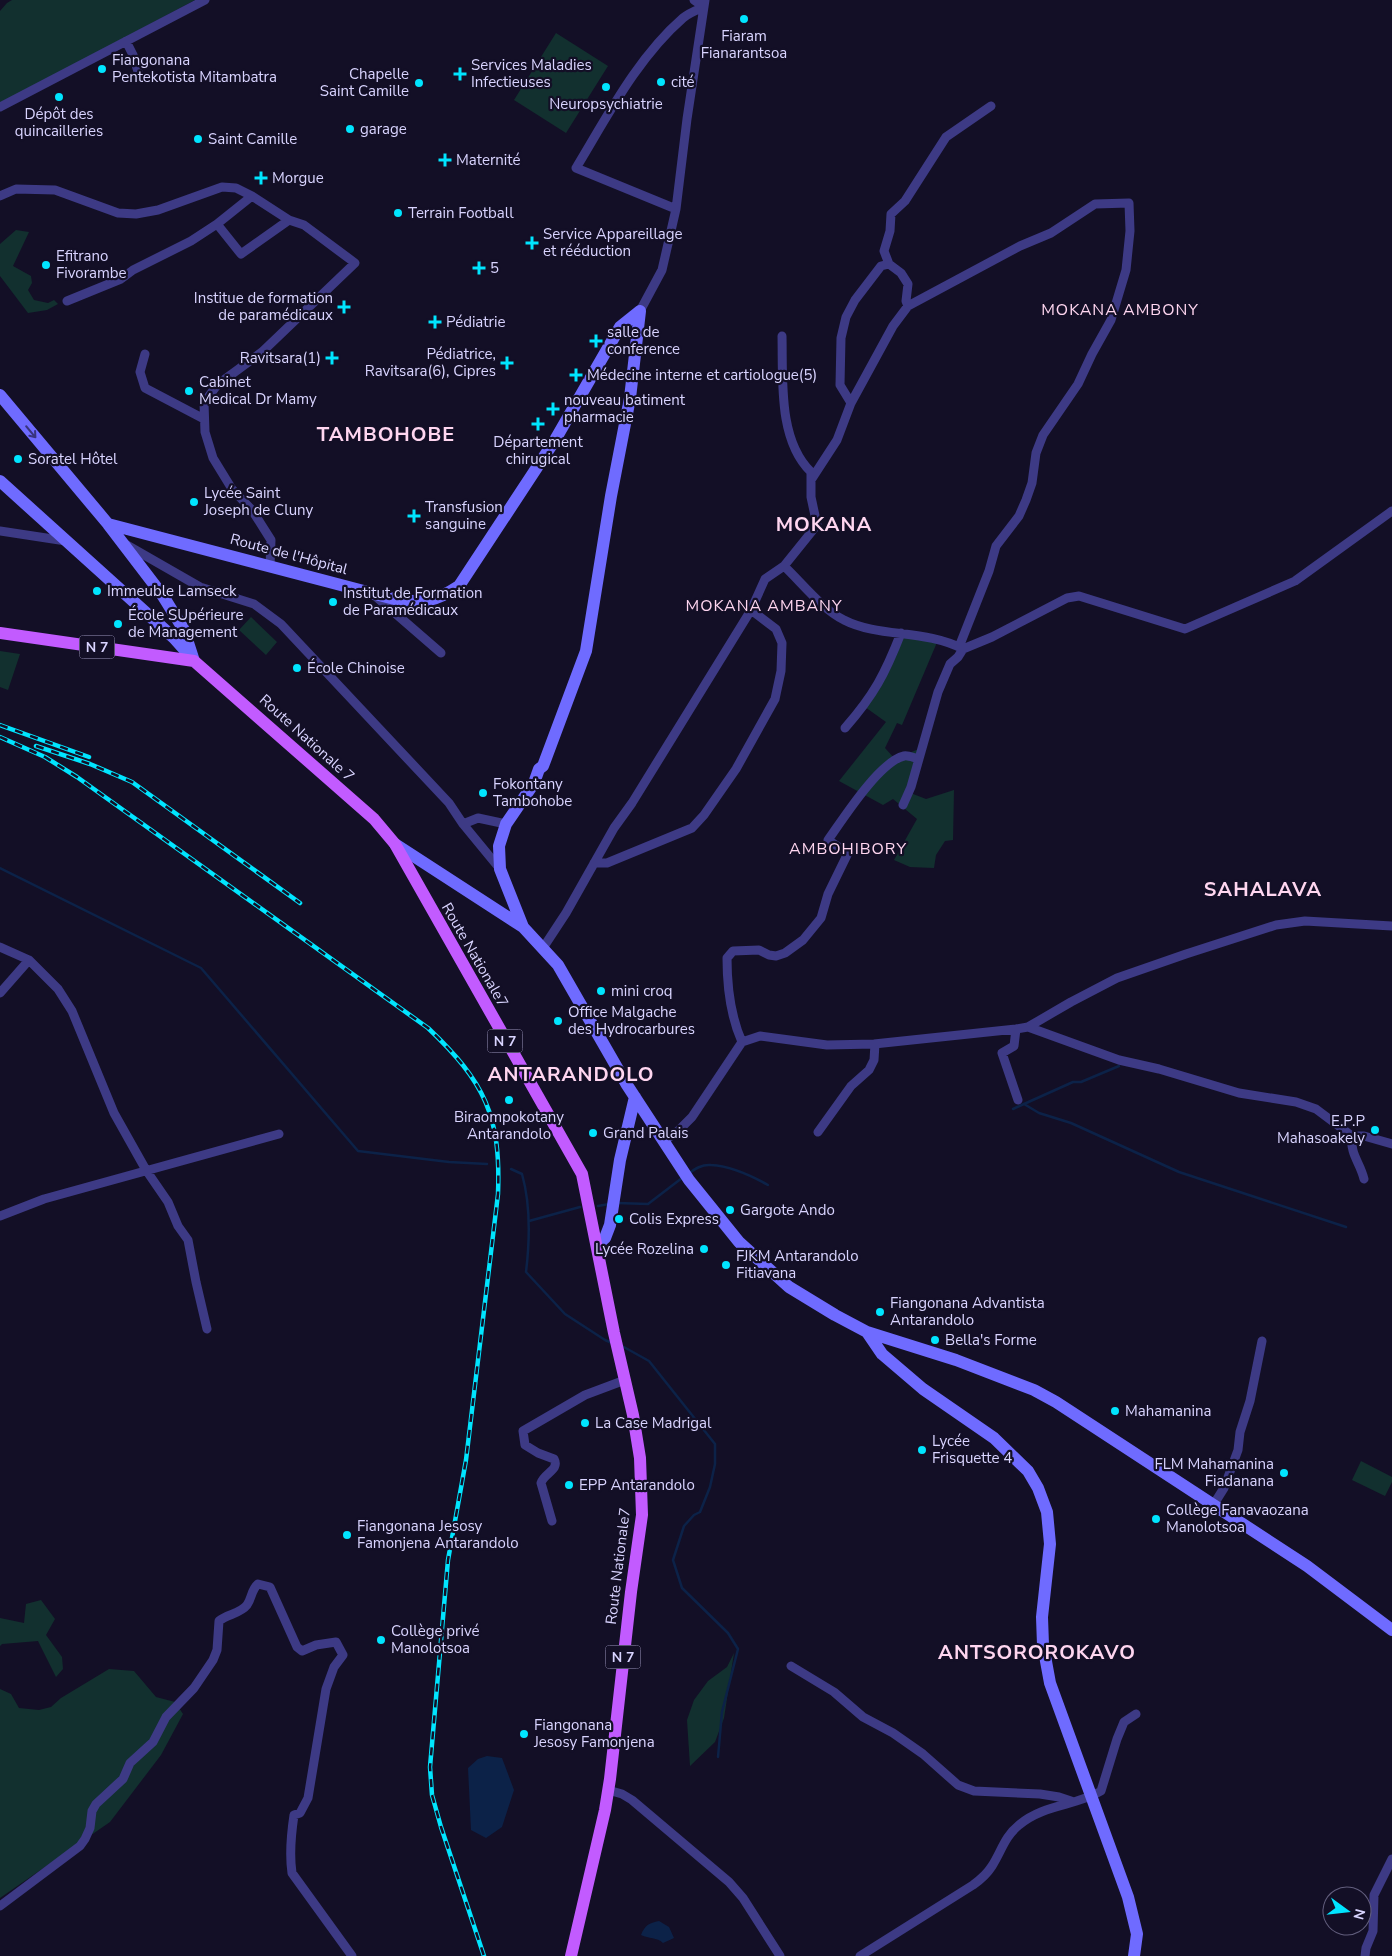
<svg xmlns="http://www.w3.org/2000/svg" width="1392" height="1956" viewBox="0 0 1392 1956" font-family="'Nunito Sans',sans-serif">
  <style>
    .green { fill: #12302f }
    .water { fill: #0c2248 }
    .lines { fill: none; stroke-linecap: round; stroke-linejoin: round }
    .stream { stroke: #0c2248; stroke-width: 2.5 }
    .street { stroke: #3d3a85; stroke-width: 9 }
    .secondary { stroke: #6f6bff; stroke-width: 12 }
    .primary { stroke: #c25bff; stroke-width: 12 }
    .rail-casing { stroke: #00e5ff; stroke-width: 4.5 }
    .rail { stroke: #130f26; stroke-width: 2.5; stroke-dasharray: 8; stroke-linecap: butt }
    .oneway { stroke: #38347d }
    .poi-dot { fill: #00e5ff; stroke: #130f26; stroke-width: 2 }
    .labels { text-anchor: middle; stroke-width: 4.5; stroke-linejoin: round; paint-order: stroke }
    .shield { fill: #130f26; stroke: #9e99be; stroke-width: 1 }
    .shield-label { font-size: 14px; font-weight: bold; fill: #d9d4ff }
    .poi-label { font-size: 15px; fill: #d9d4ff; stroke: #130f26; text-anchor: start }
    .street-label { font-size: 15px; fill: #d9d4ff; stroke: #130f26 }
    .neighbourhood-label { font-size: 16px; letter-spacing: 1px; fill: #ffd6f0; stroke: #130f26 }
    .district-label { font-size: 20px; font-weight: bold; letter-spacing: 1px; fill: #ffd6f0; stroke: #130f26 }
  </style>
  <rect width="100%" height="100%" fill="#130f26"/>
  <!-- green -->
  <path class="green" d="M 12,0 L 195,0 L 0,104 L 0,11 L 7,3 Z
    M 556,33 L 608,66 L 566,133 L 514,100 Z
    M 16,230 L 29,232 L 13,266 L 31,276 L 32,283 L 28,290 L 34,300 L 48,303 L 54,300 L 58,304 L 47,310 L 28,313 L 0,276 L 0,244 Z
    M 251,617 L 277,642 L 266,655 L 239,630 Z
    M 902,635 L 938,640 L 902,725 L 897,723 L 885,748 L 895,759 L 921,748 L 908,792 L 926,799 L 954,790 L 953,840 L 945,841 L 936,855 L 934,868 L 910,867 L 894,860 L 917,819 L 893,799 L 883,805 L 839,781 L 886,722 L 865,707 Z
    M 0,651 L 20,654 L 8,690 L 0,687 Z
    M 1361,1461 L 1392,1477 L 1392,1482 L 1385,1496 L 1352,1480 Z
    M 41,1600 L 55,1619 L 46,1635 L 62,1657 L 63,1669 L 56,1677 L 38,1641 L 2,1644 L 0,1646 L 0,1618 L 24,1623 L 26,1604 Z
    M 734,1653 L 724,1718 L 715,1742 L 690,1766 L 687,1720 L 694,1700 L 708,1681 L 727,1667 Z
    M 109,1669 L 134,1671 L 156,1697 L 175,1702 L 183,1714 L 161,1755 L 110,1822 L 0,1898 L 0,1689 L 11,1694 L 19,1708 L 39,1710 L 51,1707 L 61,1698 Z"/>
  <!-- water -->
  <path class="water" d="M 487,1756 L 502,1758 L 514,1790 L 502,1827 L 486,1838 L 471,1830 L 468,1768 L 478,1759 Z
    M 659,1921 L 669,1927 L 674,1938 L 663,1943 C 657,1937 649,1939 641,1935 C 645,1925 649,1923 659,1921 Z"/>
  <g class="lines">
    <!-- stream -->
    <path class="stream" d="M 0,868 L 201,968 L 358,1151 L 449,1162 L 487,1164
      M 1024,1104 L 1073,1082 L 1081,1082 L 1119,1066
      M 1013,1109 L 1024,1104 L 1039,1113 L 1071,1123 L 1179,1172 L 1346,1227
      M 511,1169 L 522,1174 C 531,1206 530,1239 526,1272 L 565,1314 L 605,1340 L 612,1343
      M 688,1174 C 695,1169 702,1164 711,1165 C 730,1166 752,1176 768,1185
      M 617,1203 L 648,1204 L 682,1178
      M 598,1206 L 609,1204
      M 529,1221 L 580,1207
      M 622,1346 L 649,1361 L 715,1444 L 715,1464 L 710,1487 L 700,1512 L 694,1515 L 684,1526 L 673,1560 L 682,1588 L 728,1633 L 738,1649 L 722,1712 L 718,1757"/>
    <!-- street -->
    <path class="street" d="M 694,0 L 704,7
      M 126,41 L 133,55 L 139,75
      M 0,107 L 205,0
      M 0,196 L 16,189 L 55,190 L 118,213 L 136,214 L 158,210 L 222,187 L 236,188 L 252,196 L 289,220 L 304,225 L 355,263 L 262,352 L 217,385 L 204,403 L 205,432 L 213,458 L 232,489 L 252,510 L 271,540 L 270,566
      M 676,209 L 576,168 C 607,117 637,58 683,18 C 689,13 697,10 704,7
      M 217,224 L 241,254 L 289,220
      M 67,301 L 121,279 L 133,270 L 191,241 L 217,224 L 252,196
      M 908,306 L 906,301 L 908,284 L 901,273 L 889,264 L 884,251 L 890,231 L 891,214 L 905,201 L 946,137 L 991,106
      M 640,311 L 662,270 L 676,209 L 687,119 L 705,0
      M 145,354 L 140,372 L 145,388 L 204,419
      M 851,403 L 840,385 L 841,338 L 846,317 L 855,300 L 881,266 L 889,264
      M 811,480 L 837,440 L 851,403 L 893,326 L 908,306 L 1020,246 L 1051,233 L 1095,204 L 1129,203 L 1130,231 L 1126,270 L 1111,320 L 1092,354 L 1078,384 L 1043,435 L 1036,453 L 1032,483 L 1026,500 L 1019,516 L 996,546 L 989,571 L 959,647
      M 0,531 L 66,541
      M 125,544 L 200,587 L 254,604 L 281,624 L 449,803 L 463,824 L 500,869
      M 784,566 C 801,582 823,610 844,620 C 879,638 925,629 963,649 L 992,637 L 1067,598 L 1079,596 L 1185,629 L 1295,581 L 1392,511
      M 373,594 L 441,653
      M 845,728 C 874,695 885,674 901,633
      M 903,805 L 911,787 L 938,692 L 950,664 L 958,657 L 963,649
      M 463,824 L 478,818 L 506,824
      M 594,863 L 607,863 L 692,828 L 704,815 L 736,769 L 775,699 L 781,671 L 782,643 L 776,629 L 751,610
      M 0,947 L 29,960 L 58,989 L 72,1011 L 114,1113 L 146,1170 L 168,1202 L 178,1226 L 188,1240 L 196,1282 L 207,1329
      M 543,948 L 566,913 L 614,828 L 632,803 L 751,610 L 765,579 L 784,566 L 817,525 L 811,497 L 811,472 C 778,440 783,380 782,336
      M 0,993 L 29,960
      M 1028,1027 L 1119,1060 L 1159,1069 L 1239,1093 L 1296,1102 L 1316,1109 L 1352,1136 L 1364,1136 L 1392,1144
      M 1016,1029 L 1014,1046 L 1002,1053 L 1018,1100
      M 742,1042 C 730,1015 727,987 727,958 L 733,951 L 759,950 L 769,955 L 776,956 L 785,953 L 803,940 L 821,918 L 828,894 L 848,853 L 828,840 C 843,819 879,762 904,756 C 908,755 914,758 919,759
      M 818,1132 L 851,1086 L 869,1070 L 874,1060 L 875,1044
      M 1352,1136 C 1350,1155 1360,1162 1364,1179
      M 664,1141 L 678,1131 L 692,1117 L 742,1042 L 760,1036 L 827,1045 L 874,1044 L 1016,1029 L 1028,1027 L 1071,1002 L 1117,978 L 1186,954 L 1276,925 L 1305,921 L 1392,926
      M 0,1216 L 44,1199 L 279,1134
      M 1214,1504 L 1224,1488 L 1238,1450 L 1240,1432 L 1250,1401 L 1262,1341
      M 552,1521 L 541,1483 C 544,1473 560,1470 554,1459 L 538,1453 L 525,1445 L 523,1431 L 585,1395 L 625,1380
      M 791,1666 L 834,1692 L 863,1717 L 893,1733 L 923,1754 L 958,1785 L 974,1791 L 1040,1794 L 1059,1797 L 1071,1801
      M 608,1790 L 622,1794 L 632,1800 L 729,1882 L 743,1898 L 780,1956
      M 0,1906 L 80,1846 L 85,1839 L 90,1828 L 92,1811 L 96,1804 L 123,1779 L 130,1763 L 153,1742 L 166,1717 L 194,1688 L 213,1660 L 217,1650 L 219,1621 C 227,1614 240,1614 247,1605 C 252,1598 251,1590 258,1584 L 270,1587 L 297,1647 L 302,1651 L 316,1645 L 336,1642 L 343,1655 L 334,1667 L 326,1689 L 308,1798 L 300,1813 L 294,1815 C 291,1835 289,1853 292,1873 L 352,1956
      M 860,1956 L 973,1885 C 980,1880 987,1874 992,1866 C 1001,1852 1005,1836 1019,1825 C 1044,1804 1076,1806 1101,1791 L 1117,1739 L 1124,1722 L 1136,1714
      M 1365,1956 L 1366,1948 L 1373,1931 L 1374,1895 L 1392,1859"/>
    <!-- secondary -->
    <path class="secondary" d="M 0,395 L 108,524 L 163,596 L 184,630 L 194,661
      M 0,481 L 174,638 L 191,657
      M 108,524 L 398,600 C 426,603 436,601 459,586 L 555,440 L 620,327 L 640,311
      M 395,844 L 523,927 L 558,965 L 627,1085 L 689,1180 L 739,1242 L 789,1287 L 835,1315 L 867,1332 L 956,1360 L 1034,1390 L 1056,1402 L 1307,1566 L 1392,1630
      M 523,927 L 500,869 L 499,846 L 506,824 L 534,783 L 539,769 L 543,766 L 586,651 L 611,496 L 630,398 L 640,311
      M 597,1245 L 605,1238 L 610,1225 L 620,1160 L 635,1097
      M 867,1332 L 882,1354 L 923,1389 L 994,1438 L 1028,1471 L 1038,1488 L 1047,1512 L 1050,1544 L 1042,1617 L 1043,1645 L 1050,1683 L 1128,1897 L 1137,1934 L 1134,1956"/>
    <!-- primary -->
    <path class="primary" d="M 0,633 L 194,661 L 374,819 L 395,844 L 582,1174 L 614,1333 L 633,1415 L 640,1458 L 642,1515 L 631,1592 L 610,1779 L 605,1810 L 571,1956"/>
    <!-- rail casing -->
    <g class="rail-casing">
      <path id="rail" d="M 0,725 L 89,757
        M 0,737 L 45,757 L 77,777 L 428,1028 C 485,1082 501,1116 498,1194 L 466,1460 L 448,1560 L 430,1767 L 432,1795 L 441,1827 L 484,1956
        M 36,746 L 90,764 L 132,782 L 300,903"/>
    </g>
    <!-- rail -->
    <use href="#rail" class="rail"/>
  </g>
  <!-- one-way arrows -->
  <defs><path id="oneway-shaft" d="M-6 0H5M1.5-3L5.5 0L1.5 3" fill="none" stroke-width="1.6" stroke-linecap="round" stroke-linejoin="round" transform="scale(1.25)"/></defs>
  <use class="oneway" href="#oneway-shaft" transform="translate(31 432) rotate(50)"/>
  <!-- markers -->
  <g class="poi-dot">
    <circle cx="744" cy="19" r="5"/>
    <circle cx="102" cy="69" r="5"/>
    <path d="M457.5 66.5h5v5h5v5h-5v5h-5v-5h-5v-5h5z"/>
    <circle cx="661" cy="82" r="5"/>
    <circle cx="419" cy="83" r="5"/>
    <circle cx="606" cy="87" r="5"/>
    <circle cx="59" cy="97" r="5"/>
    <circle cx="350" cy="129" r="5"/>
    <circle cx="198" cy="139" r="5"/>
    <path d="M442.5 152.5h5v5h5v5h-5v5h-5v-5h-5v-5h5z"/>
    <path d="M258.5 170.5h5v5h5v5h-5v5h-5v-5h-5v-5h5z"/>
    <circle cx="398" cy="213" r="5"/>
    <path d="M529.5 235.5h5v5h5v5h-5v5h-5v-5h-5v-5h5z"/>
    <circle cx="46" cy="265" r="5"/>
    <path d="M476.5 260.5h5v5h5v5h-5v5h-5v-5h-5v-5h5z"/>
    <path d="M341.5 299.5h5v5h5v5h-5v5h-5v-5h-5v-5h5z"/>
    <path d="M432.5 314.5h5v5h5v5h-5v5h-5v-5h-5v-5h5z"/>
    <path d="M593.5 333.5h5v5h5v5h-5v5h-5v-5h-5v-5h5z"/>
    <path d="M329.5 350.5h5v5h5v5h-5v5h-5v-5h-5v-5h5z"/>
    <path d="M504.5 355.5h5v5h5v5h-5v5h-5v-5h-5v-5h5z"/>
    <path d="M573.5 367.5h5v5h5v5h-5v5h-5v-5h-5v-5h5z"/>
    <circle cx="189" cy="391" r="5"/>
    <path d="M550.5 401.5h5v5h5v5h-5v5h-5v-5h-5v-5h5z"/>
    <path d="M535.5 416.5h5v5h5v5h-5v5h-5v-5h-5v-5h5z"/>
    <circle cx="18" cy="459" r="5"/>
    <circle cx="194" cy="502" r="5"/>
    <path d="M411.5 508.5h5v5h5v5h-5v5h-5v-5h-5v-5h5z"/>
    <circle cx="97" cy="591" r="5"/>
    <circle cx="333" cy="602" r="5"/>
    <circle cx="118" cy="624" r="5"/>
    <circle cx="297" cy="668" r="5"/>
    <circle cx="483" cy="793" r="5"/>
    <circle cx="601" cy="991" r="5"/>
    <circle cx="558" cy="1021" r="5"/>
    <circle cx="509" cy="1100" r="5"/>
    <circle cx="1375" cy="1130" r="5"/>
    <circle cx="593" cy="1133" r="5"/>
    <circle cx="730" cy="1210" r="5"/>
    <circle cx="619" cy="1219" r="5"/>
    <circle cx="704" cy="1249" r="5"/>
    <circle cx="726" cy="1265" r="5"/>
    <circle cx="880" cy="1312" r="5"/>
    <circle cx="935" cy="1340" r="5"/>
    <circle cx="1115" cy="1411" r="5"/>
    <circle cx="585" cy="1423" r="5"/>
    <circle cx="922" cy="1450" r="5"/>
    <circle cx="1284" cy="1473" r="5"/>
    <circle cx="569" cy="1485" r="5"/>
    <circle cx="1156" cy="1519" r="5"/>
    <circle cx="347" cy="1535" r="5"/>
    <circle cx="381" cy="1640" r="5"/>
    <circle cx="524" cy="1734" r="5"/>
  </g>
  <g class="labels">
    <!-- shield labels -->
    <g class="shield">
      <rect x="79.5" y="635.5" width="35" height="23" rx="4"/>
      <rect x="487.5" y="1029.5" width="35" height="23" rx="4"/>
      <rect x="605.5" y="1645.5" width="35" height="23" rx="4"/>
    </g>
    <g class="shield-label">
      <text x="97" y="652">N 7</text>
      <text x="505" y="1046">N 7</text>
      <text x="623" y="1662">N 7</text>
    </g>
    <!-- poi labels -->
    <g class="poi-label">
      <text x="744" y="41" text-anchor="middle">Fiaram<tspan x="744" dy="17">Fianarantsoa</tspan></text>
      <text x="112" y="65">Fiangonana<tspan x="112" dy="17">Pentekotista Mitambatra</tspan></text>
      <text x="471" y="70">Services Maladies<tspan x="471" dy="17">Infectieuses</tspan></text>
      <text x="409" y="79" text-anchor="end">Chapelle<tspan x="409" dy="17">Saint Camille</tspan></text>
      <text x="671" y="87">cité</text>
      <text x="606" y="109" text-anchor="middle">Neuropsychiatrie</text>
      <text x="59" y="119" text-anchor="middle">Dépôt des<tspan x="59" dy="17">quincailleries</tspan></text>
      <text x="360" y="134">garage</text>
      <text x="208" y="144">Saint Camille</text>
      <text x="456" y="165">Maternité</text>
      <text x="272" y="183">Morgue</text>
      <text x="408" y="218">Terrain Football</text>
      <text x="543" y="239">Service Appareillage<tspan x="543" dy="17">et rééduction</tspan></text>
      <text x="56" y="261">Efitrano<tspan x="56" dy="17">Fivorambe</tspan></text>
      <text x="490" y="273">5</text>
      <text x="333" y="303" text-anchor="end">Institue de formation<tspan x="333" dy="17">de paramédicaux</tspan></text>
      <text x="446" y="327">Pédiatrie</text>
      <text x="607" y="337">salle de<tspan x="607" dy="17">conference</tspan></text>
      <text x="496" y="359" text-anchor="end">Pédiatrice,<tspan x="496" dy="17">Ravitsara(6), Cipres</tspan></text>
      <text x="321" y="363" text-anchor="end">Ravitsara(1)</text>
      <text x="587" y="380">Médecine interne et cartiologue(5)</text>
      <text x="199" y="387">Cabinet<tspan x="199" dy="17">Medical Dr Mamy</tspan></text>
      <text x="564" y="405">nouveau batiment<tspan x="564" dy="17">pharmacie</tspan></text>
      <text x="538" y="447" text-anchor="middle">Département<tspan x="538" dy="17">chirugical</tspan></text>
      <text x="28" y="464">Soratel Hôtel</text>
      <text x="204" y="498">Lycée Saint<tspan x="204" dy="17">Joseph de Cluny</tspan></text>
      <text x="425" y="512">Transfusion<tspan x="425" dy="17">sanguine</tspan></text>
      <text x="107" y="596">Immeuble Lamseck</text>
      <text x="343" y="598">Institut de Formation<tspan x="343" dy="17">de Paramédicaux</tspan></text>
      <text x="128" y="620">École SUpérieure<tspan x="128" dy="17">de Management</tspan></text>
      <text x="307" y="673">École Chinoise</text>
      <text x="493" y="789">Fokontany<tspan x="493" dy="17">Tambohobe</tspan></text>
      <text x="611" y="996">mini croq</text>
      <text x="568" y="1017">Office Malgache<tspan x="568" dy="17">des Hydrocarbures</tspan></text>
      <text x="509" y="1122" text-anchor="middle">Biraompokotany<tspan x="509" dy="17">Antarandolo</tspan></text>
      <text x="1365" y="1126" text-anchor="end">E.P.P<tspan x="1365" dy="17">Mahasoakely</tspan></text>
      <text x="603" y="1138">Grand Palais</text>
      <text x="740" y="1215">Gargote Ando</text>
      <text x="629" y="1224">Colis Express</text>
      <text x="694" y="1254" text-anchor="end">Lycée Rozelina</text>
      <text x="736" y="1261">FJKM Antarandolo<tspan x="736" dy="17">Fitiavana</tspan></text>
      <text x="890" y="1308">Fiangonana Advantista<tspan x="890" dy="17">Antarandolo</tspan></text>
      <text x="945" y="1345">Bella's Forme</text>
      <text x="1125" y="1416">Mahamanina</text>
      <text x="595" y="1428">La Case Madrigal</text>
      <text x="932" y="1446">Lycée<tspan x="932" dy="17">Frisquette 4</tspan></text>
      <text x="1274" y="1469" text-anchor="end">FLM Mahamanina<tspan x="1274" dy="17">Fiadanana</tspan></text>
      <text x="579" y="1490">EPP Antarandolo</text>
      <text x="1166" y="1515">Collège Fanavaozana<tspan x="1166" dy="17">Manolotsoa</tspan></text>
      <text x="357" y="1531">Fiangonana Jesosy<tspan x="357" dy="17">Famonjena Antarandolo</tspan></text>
      <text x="391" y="1636">Collège privé<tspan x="391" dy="17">Manolotsoa</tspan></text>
      <text x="534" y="1730">Fiangonana<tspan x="534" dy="17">Jesosy Famonjena</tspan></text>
    </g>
    <!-- street labels -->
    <g class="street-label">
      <text transform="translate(289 554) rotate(15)" y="5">Route de l'Hôpital</text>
      <text transform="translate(307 738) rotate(42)" y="5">Route Nationale 7</text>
      <text transform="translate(475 955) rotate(60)" y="5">Route Nationale7</text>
      <text transform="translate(618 1566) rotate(-83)" y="5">Route Nationale7</text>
    </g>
    <!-- neighbourhood labels -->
    <g class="neighbourhood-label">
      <text x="1120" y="315">MOKANA AMBONY</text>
      <text x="764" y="611">MOKANA AMBANY</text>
      <text x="848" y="854">AMBOHIBORY</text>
    </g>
    <!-- district labels -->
    <g class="district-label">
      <text x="386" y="441">TAMBOHOBE</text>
      <text x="824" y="531">MOKANA</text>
      <text x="1263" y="896">SAHALAVA</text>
      <text x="571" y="1081">ANTARANDOLO</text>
      <text x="1037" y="1659">ANTSOROROKAVO</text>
    </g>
  </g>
  <!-- north arrow -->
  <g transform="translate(1347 1911) rotate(105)"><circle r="24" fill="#130f26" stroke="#625e7d"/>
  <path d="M0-4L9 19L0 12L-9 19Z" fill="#00e5ff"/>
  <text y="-8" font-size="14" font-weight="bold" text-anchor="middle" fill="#d9d4ff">N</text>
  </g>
</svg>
